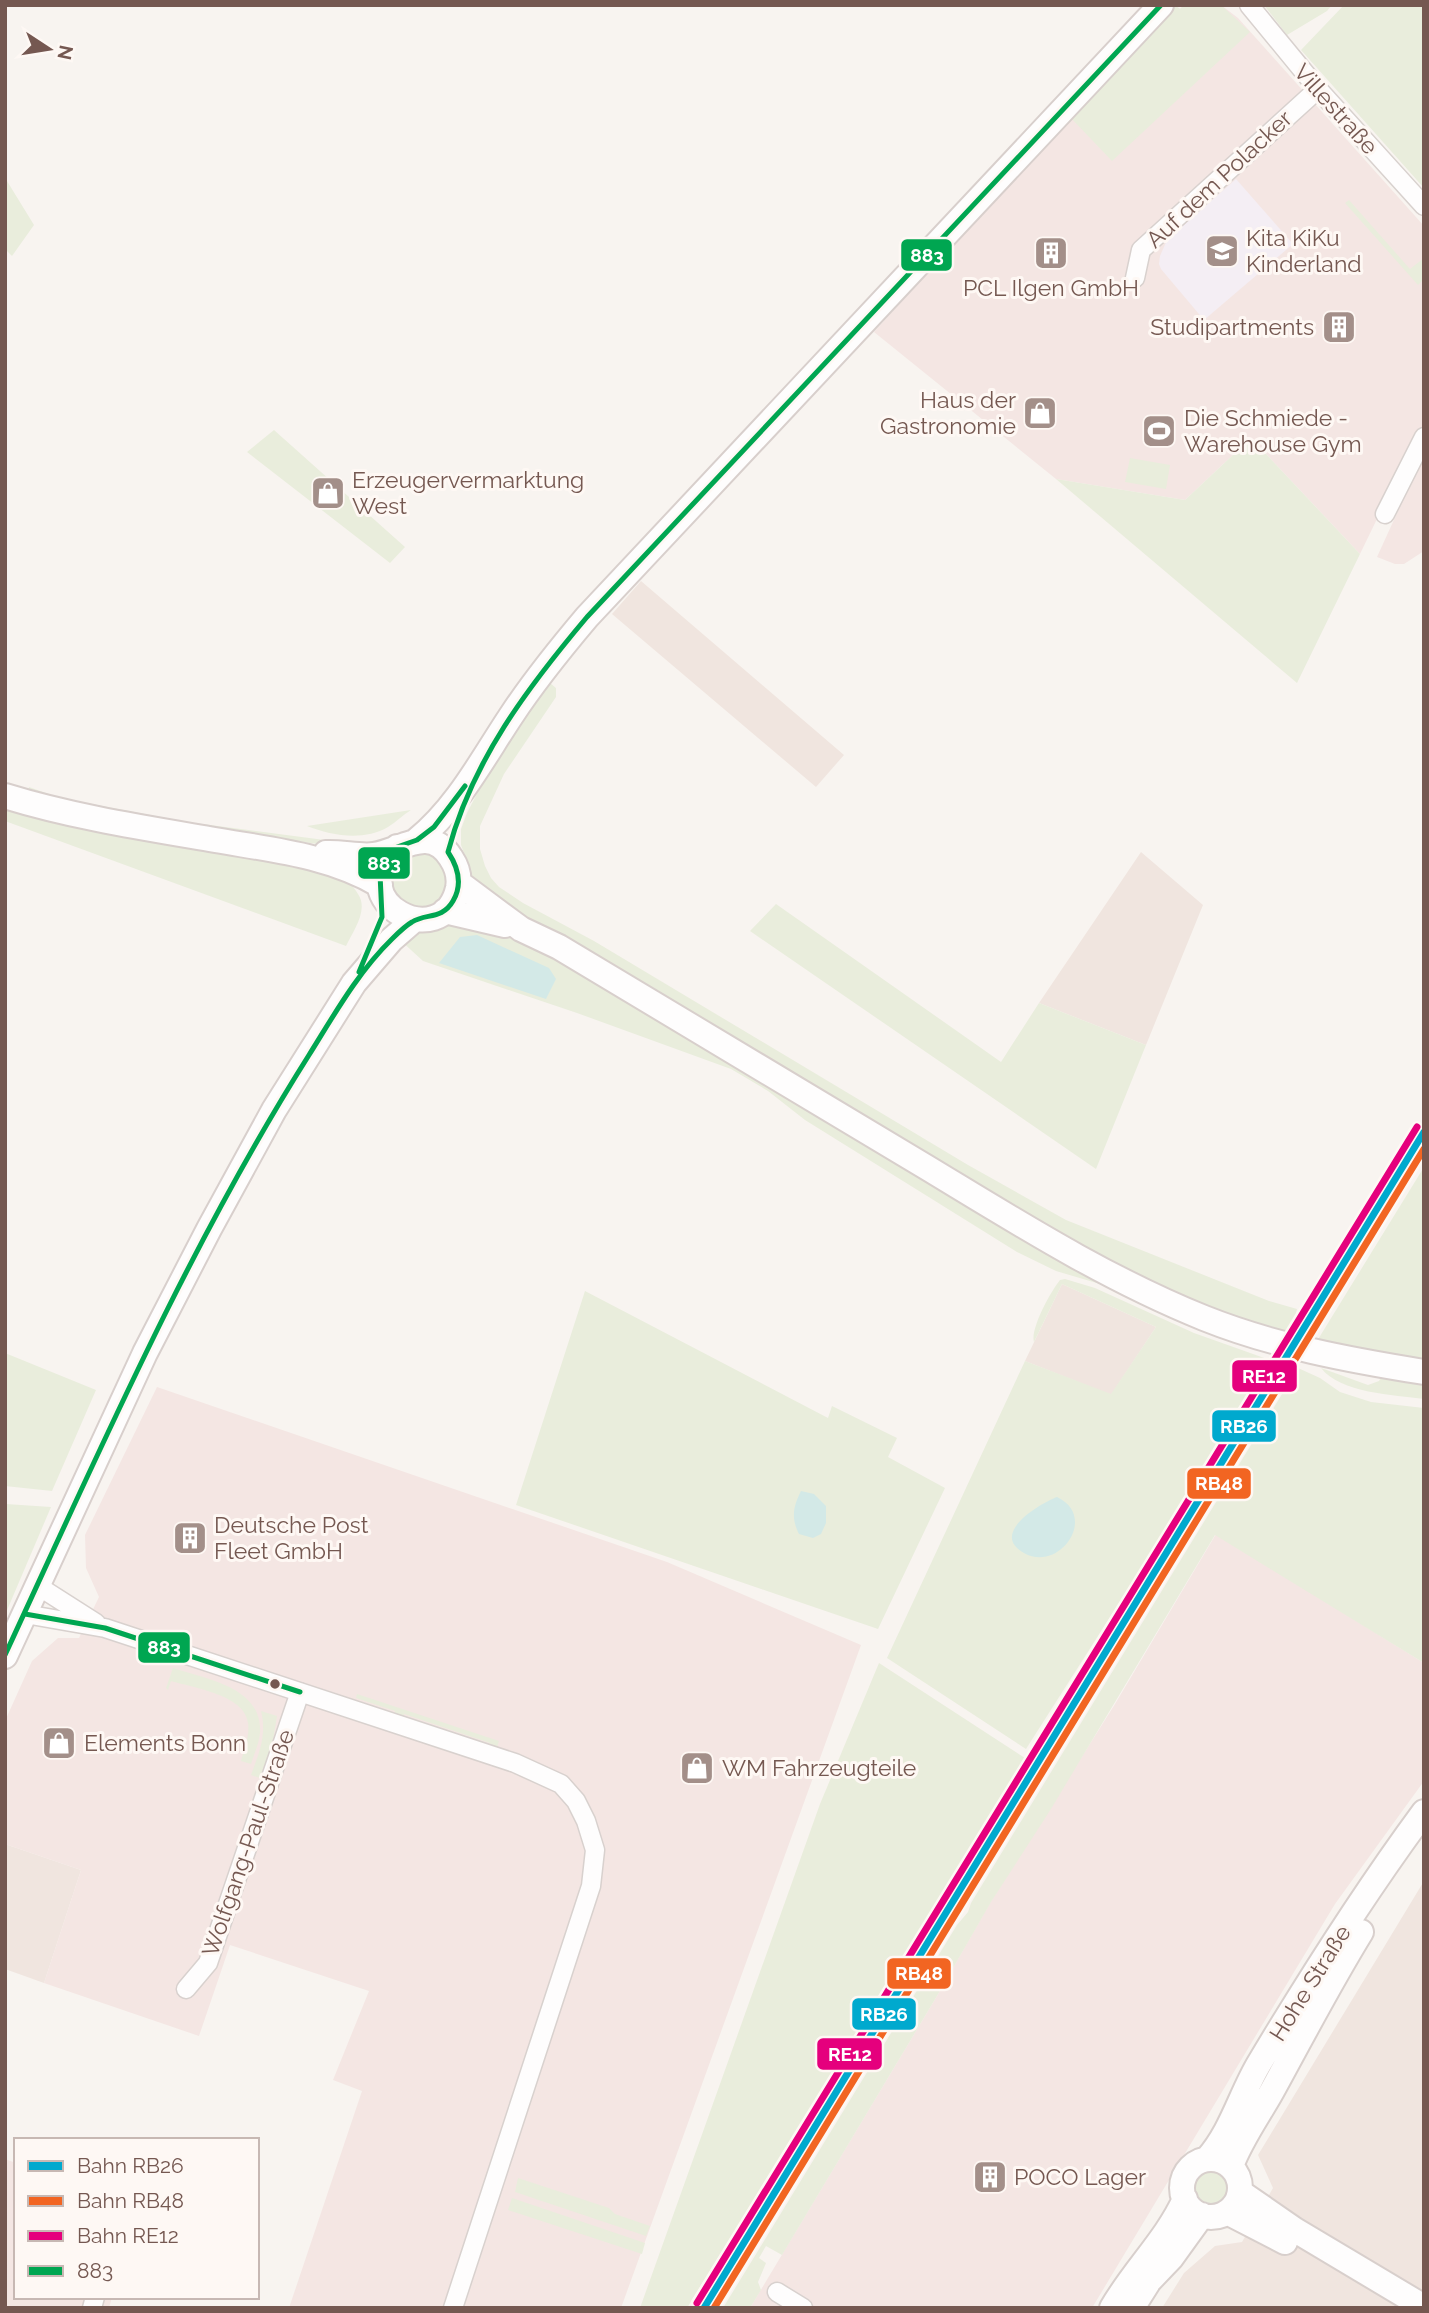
<svg xmlns="http://www.w3.org/2000/svg" width="1429" height="2313" viewBox="0 0 1429 2313" font-family="Raleway,sans-serif">
  <style>
    .residential { fill: #f0e5df }
    .commercial { fill: #f4e6e3 }
    .education { fill: #f4eef4 }
    .green { fill: #e9eddc }
    .water { fill: #d3e9e7 }
    .lines { fill: none; stroke-linecap: round; stroke-linejoin: round }
    .street-casing { stroke: #d8d1ce; stroke-width: 21 }
    .secondary-casing { stroke: #d8cfcc; stroke-width: 28 }
    .street { stroke: #fefdfd; stroke-width: 18 }
    .secondary { stroke: #fefdfd; stroke-width: 24 }
    .bus-1-casing { stroke: #fef8f4; stroke-width: 10 }
    .bus-1 { stroke: #00a651; stroke-width: 5 }
    .rail-1-casing { stroke: #fef8f4; stroke-width: 12 }
    .rail-2-casing { stroke: #fef8f4; stroke-width: 12 }
    .rail-3-casing { stroke: #fef8f4; stroke-width: 12 }
    .rail-1 { stroke: #00a9ce; stroke-width: 7 }
    .rail-2 { stroke: #f26522; stroke-width: 7 }
    .rail-3 { stroke: #e5007d; stroke-width: 7 }
    .bus-dot { fill: #755851; stroke: #fef8f4; stroke-width: 2.5 }
    .labels { text-anchor: middle; stroke-width: 6; stroke-linejoin: round; paint-order: stroke }
    .street-label { font-size: 23px; fill: #755851; stroke: #fef8f4 }
    .poi-label { font-size: 23px; fill: #755851; stroke: #fef8f4; text-anchor: start }
    .line-badge { stroke: #fef8f4; stroke-width: 2.5 }
    .badge-label { font-size: 19px; text-anchor: middle; font-weight: bold; fill: #fff }
  </style>
  <rect width="100%" height="100%" fill="#f8f4f0"/>
  <!-- residential -->
  <path class="residential" d="M 641,581 L 844,755 L 816,787 L 612,614 Z
    M 1141,852 L 1203,905 L 1146,1045 L 1039,1003 Z
    M 1062,1284 L 1156,1327 L 1111,1395 L 1025,1361 Z
    M 5,1844 L 81,1870 L 44,1983 L 5,1969 Z
    M 1424,1881 L 1424,2308 L 1162,2308 L 1184,2273 L 1215,2246 L 1242,2242 L 1273,2188 L 1258,2155 Z"/>
  <!-- commercial -->
  <path class="commercial" d="M 1184,5 L 1221,5 L 1238,18 L 1424,226 L 1424,422 L 1360,554 L 1251,438 L 1185,500 L 1056,479 L 874,332 L 1069,116 L 1176,6 L 1180,9 Z
    M 1424,454 L 1424,551 L 1404,564 L 1395,564 L 1377,557 Z
    M 157,1387 L 667,1562 L 861,1645 L 621,2308 L 289,2308 L 362,2091 L 333,2080 L 369,1991 L 230,1945 L 199,2036 L 44,1983 L 81,1870 L 5,1844 L 5,1721 L 32,1661 L 58,1638 L 79,1638 L 99,1597 L 86,1568 L 85,1535 Z
    M 1216,1534 L 1424,1663 L 1424,1781 L 1335,1904 L 1092,2308 L 750,2308 L 937,1996 L 990,1903 L 1115,1704 Z
    M 5,2159 L 16,2163 L 16,2297 L 112,2297 L 109,2308 L 5,2308 Z"/>
  <!-- education -->
  <path class="education" d="M 1236,179 L 1293,244 L 1204,320 L 1161,269 L 1159,264 L 1160,256 L 1167,240 Z"/>
  <!-- green -->
  <path class="green" d="M 1184,5 L 1221,5 L 1250,32 L 1112,161 L 1069,116 L 1176,6 L 1180,9 Z
    M 1264,5 L 1332,5 L 1327,11 L 1287,35 Z
    M 1344,5 L 1424,5 L 1424,188 L 1301,50 Z
    M 7,181 L 34,225 L 12,256 L 5,249 Z
    M 1349,200 L 1410,269 L 1424,258 L 1424,279 L 1418,285 L 1345,203 Z
    M 274,430 L 405,547 L 390,563 L 247,452 Z
    M 1251,438 L 1360,554 L 1297,683 L 1056,479 L 1185,500 Z
    M 1130,458 L 1170,465 L 1166,489 L 1125,482 Z
    M 547,683 L 550,683 L 556,688 L 556,697 L 504,774 L 480,826 L 480,849 L 485,866 L 491,878 L 499,887 L 523,903 L 594,941 L 968,1165 L 1066,1220 L 1269,1301 L 1297,1309 L 1293,1326 L 1289,1333 L 1216,1310 L 1149,1281 L 1087,1251 L 498,905 L 472,880 L 470,869 L 461,845 L 461,829 L 467,813 L 496,757 Z
    M 29,787 L 60,798 L 187,822 L 355,844 L 325,845 L 188,826 L 28,793 Z
    M 5,807 L 348,875 C 349,884 354,887 358,894 C 369,910 353,931 346,946 L 5,821 Z
    M 411,810 C 403,815 396,822 388,827 C 364,841 332,836 307,826 Z
    M 408,852 L 430,852 L 447,867 L 449,889 L 434,907 L 409,909 L 391,892 L 392,867 Z
    M 776,904 L 1001,1062 L 1039,1003 L 1146,1045 L 1096,1169 L 750,931 Z
    M 460,922 L 481,925 L 552,957 L 1100,1282 L 1100,1284 L 1056,1271 L 1017,1252 L 805,1120 L 768,1091 L 731,1069 L 577,1013 L 423,961 L 399,939 L 413,932 L 430,931 Z
    M 1424,1167 L 1424,1360 L 1317,1341 Z
    M 1065,1279 L 1095,1288 L 1194,1333 L 1273,1361 L 1026,1749 L 887,1658 L 1025,1361 L 1111,1394 L 1156,1327 L 1062,1284 L 1034,1342 C 1030,1329 1051,1291 1060,1280 Z
    M 585,1291 L 828,1418 L 832,1406 L 897,1438 L 888,1457 L 945,1488 L 878,1629 L 516,1505 Z
    M 5,1353 L 96,1390 L 52,1491 L 5,1486 Z
    M 1298,1368 L 1320,1378 L 1340,1392 L 1371,1402 L 1424,1408 L 1424,1663 L 1215,1535 L 1051,1809 L 991,1902 L 937,1996 L 782,2255 L 766,2246 L 759,2258 L 766,2263 L 758,2282 L 761,2290 L 750,2308 L 723,2308 L 957,1925 L 968,1912 L 971,1903 Z
    M 1321,1368 L 1368,1385 L 1379,1381 L 1381,1377 L 1424,1385 L 1424,1399 C 1394,1395 1340,1393 1321,1368 Z
    M 6,1504 L 51,1507 L 5,1615 L 5,1505 Z
    M 879,1663 L 1025,1758 L 687,2308 L 640,2308 L 820,1804 Z
    M 173,1668 C 206,1679 263,1687 260,1733 C 259,1744 254,1754 251,1764 L 241,1761 C 244,1749 250,1736 248,1723 C 245,1695 194,1688 171,1681 L 168,1690 L 166,1688 Z
    M 357,1694 L 499,1741 L 496,1751 L 489,1749 L 490,1743 L 404,1714 L 402,1719 L 394,1716 L 395,1711 L 356,1698 Z
    M 261,1711 L 277,1716 L 273,1741 L 260,1778 L 251,1775 C 259,1753 267,1735 261,1711 Z
    M1195 2188a16 16 0 1 1 32 0a16 16 0 1 1-32 0Z
    M 518,2178 L 609,2208 L 615,2214 L 650,2226 L 646,2236 L 515,2192 Z
    M 512,2198 L 645,2243 L 642,2254 L 508,2210 Z"/>
  <!-- water -->
  <path class="water" d="M 477,935 L 549,968 L 556,979 L 546,999 L 439,963 L 460,937 Z
    M 801,1491 L 814,1494 L 826,1506 L 826,1523 L 821,1534 L 813,1538 L 799,1534 C 791,1518 793,1507 801,1491 Z
    M 1057,1497 C 1099,1517 1059,1573 1024,1553 C 989,1534 1039,1504 1057,1497 Z"/>
  <g class="lines">
    <!-- street casing -->
    <g class="street-casing">
      <path id="street" d="M 1249,5 L 1318,89 L 1424,206
        M 1135,278 L 1141,250 L 1318,89
        M 1385,514 L 1424,437
        M 38,1586 L 96,1623
        M 25,1614 L 105,1628 L 515,1763 L 561,1784 L 576,1801 L 586,1821 L 595,1850 L 591,1886 L 453,2308
        M 186,1989 L 208,1963 L 300,1692
        M 777,2292 L 803,2308
        M 92,2308 L 95,2297"/>
    </g>
    <!-- secondary casing -->
    <g class="secondary-casing">
      <path id="secondary" d="M 5,796 C 73,817 145,828 215,840 C 273,850 328,855 380,885
        M 417,840 C 457,808 483,758 511,716 C 534,681 560,649 587,617 L 1161,5
        M 326,853 C 342,852 359,857 374,855 C 401,851 430,824 451,858 C 457,867 460,877 458,888 C 443,956 338,901 397,847
        M 459,883 L 521,929 L 559,947 C 681,1020 803,1094 926,1167 C 1017,1222 1105,1278 1204,1318 C 1274,1346 1349,1360 1424,1372
        M 445,911 L 505,925
        M 5,1656 L 145,1353 L 209,1229 L 274,1110 L 354,983 L 391,940 L 414,920
        M 1207,2159 C 1232,2131 1241,2093 1260,2062 C 1311,1977 1365,1892 1424,1812
        M1182 2188a29 29 0 1 1 58 0a29 29 0 1 1-58 0Z
        M 1231,2166 C 1241,2139 1258,2116 1272,2091 C 1301,2038 1329,1984 1361,1932
        M 1240,2192 L 1295,2230 L 1424,2307
        M 1227,2212 L 1285,2242
        M 1112,2308 C 1134,2270 1167,2239 1185,2199
        M 1132,2308 L 1149,2281 L 1171,2258 L 1202,2215"/>
    </g>
    <!-- street -->
    <use href="#street" class="street"/>
    <!-- secondary -->
    <use href="#secondary" class="secondary"/>
    <!-- bus-1 casing -->
    <g class="bus-1-casing">
      <path id="bus-1" d="M 359,972 L 382,917 L 380,874 L 383,864 L 397,847 L 417,840 L 434,827 L 465,786
        M 25,1614 L 105,1628 L 300,1692
        M 5,1655 C 99,1452 189,1245 309,1055 C 334,1015 358,972 392,939 C 398,933 405,926 412,922 C 426,913 442,920 453,901 C 463,884 458,867 448,852 C 472,761 527,688 587,617 L 1161,5"/>
    </g>
    <!-- bus-1 -->
    <use href="#bus-1" class="bus-1"/>
    <!-- rail-1 casing -->
    <g class="rail-1-casing">
      <path id="rail-1" d="M 704,2308 L 1424,1132"/>
    </g>
    <!-- rail-2 casing -->
    <g class="rail-2-casing">
      <path id="rail-2" d="M 714,2308 L 1424,1149"/>
    </g>
    <!-- rail-3 casing -->
    <g class="rail-3-casing">
      <path id="rail-3" d="M 697,2303 L 1417,1127"/>
    </g>
    <!-- rail-1 -->
    <use href="#rail-1" class="rail-1"/>
    <!-- rail-2 -->
    <use href="#rail-2" class="rail-2"/>
    <!-- rail-3 -->
    <use href="#rail-3" class="rail-3"/>
  </g>
  <!-- icons -->
  <defs>
    <g id="school-square" transform="scale(1.75)"><rect x="-9" y="-9" width="18" height="18" rx="4" fill="#a38f89" stroke="#fef8f4"/><path d="M0-5L7-2L0 1L-7-2ZM-4 1L0 2.5L4 1V4Q0 6-4 4Z" fill="#fff"/></g>
    <g id="building-square" transform="scale(1.75)"><rect x="-9" y="-9" width="18" height="18" rx="4" fill="#a38f89" stroke="#fef8f4"/><path d="M-4-6H4V6H1V3H-1V6H-4ZM-2.5-4.3h1.7v1.8h-1.7ZM.8-4.3h1.7v1.8H.8ZM-2.5-1h1.7V.8h-1.7ZM.8-1h1.7V.8H.8Z" fill="#fff"/></g>
    <g id="shop-square" transform="scale(1.75)"><rect x="-9" y="-9" width="18" height="18" rx="4" fill="#a38f89" stroke="#fef8f4"/><path d="M-5-2.5h2.3a2.7 3.5 0 0 1 5.4 0H5L5.5 6h-11ZM-1.5-2.5h3a1.5 2.3 0 0 0-3 0Z" fill="#fff"/></g>
    <g id="stadium-square" transform="scale(1.75)"><rect x="-9" y="-9" width="18" height="18" rx="4" fill="#a38f89" stroke="#fef8f4"/><path d="M0-5a6.5 5 0 1 0 0 10a6.5 5 0 1 0 0-10ZM-3.5-1.8h7v3.6h-7Z" fill="#fff"/></g>
  </defs>
  <g fill-rule="evenodd">
    <use href="#school-square" x="1222" y="251"/>
    <use href="#building-square" x="1051" y="253"/>
    <use href="#building-square" x="1339" y="327"/>
    <use href="#shop-square" x="1040" y="413"/>
    <use href="#stadium-square" x="1159" y="431"/>
    <use href="#shop-square" x="328" y="493"/>
    <use href="#building-square" x="190" y="1538"/>
    <use href="#shop-square" x="59" y="1743"/>
    <use href="#shop-square" x="697" y="1768"/>
    <use href="#building-square" x="990" y="2177"/>
  </g>
  <!-- markers -->
  <circle class="bus-dot" cx="275" cy="1684" r="6"/>
  <g class="labels">
    <!-- street labels -->
    <g class="street-label">
      <text transform="translate(1336 109) rotate(48)" y="8">Villestraße</text>
      <text transform="translate(1219 179) rotate(-43)" y="8">Auf dem Polacker</text>
      <text transform="translate(248 1843) rotate(-71)" y="8">Wolfgang-Paul-Straße</text>
      <text transform="translate(1310 1983) rotate(-58)" y="8">Hohe Straße</text>
    </g>
    <!-- poi labels -->
    <g class="poi-label">
      <text x="1246" y="246">Kita KiKu<tspan x="1246" dy="26">Kinderland</tspan></text>
      <text x="1051" y="296" text-anchor="middle">PCL Ilgen GmbH</text>
      <text x="1314" y="335" text-anchor="end">Studipartments</text>
      <text x="1016" y="408" text-anchor="end">Haus der<tspan x="1016" dy="26">Gastronomie</tspan></text>
      <text x="1184" y="426">Die Schmiede -<tspan x="1184" dy="26">Warehouse Gym</tspan></text>
      <text x="352" y="488">Erzeugervermarktung<tspan x="352" dy="26">West</tspan></text>
      <text x="214" y="1533">Deutsche Post<tspan x="214" dy="26">Fleet GmbH</tspan></text>
      <text x="84" y="1751">Elements Bonn</text>
      <text x="722" y="1776">WM Fahrzeugteile</text>
      <text x="1014" y="2185">POCO Lager</text>
    </g>
  </g>
  <g class="line-badge">
    <rect x="900" y="238" width="53" height="34" rx="7" fill="#00a651"/>
    <rect x="357" y="846" width="54" height="34" rx="7" fill="#00a651"/>
    <rect x="1231" y="1359" width="67" height="34" rx="7" fill="#e5007d"/>
    <rect x="1211" y="1409" width="66" height="34" rx="7" fill="#00a9ce"/>
    <rect x="1186" y="1467" width="66" height="33" rx="7" fill="#f26522"/>
    <rect x="137" y="1631" width="54" height="33" rx="7" fill="#00a651"/>
    <rect x="886" y="1957" width="66" height="33" rx="7" fill="#f26522"/>
    <rect x="851" y="1997" width="66" height="34" rx="7" fill="#00a9ce"/>
    <rect x="816" y="2037" width="67" height="34" rx="7" fill="#e5007d"/>
  </g>
  <g class="badge-label">
    <text x="927" y="262">883</text>
    <text x="384" y="870">883</text>
    <text x="1264" y="1383">RE12</text>
    <text x="1244" y="1433">RB26</text>
    <text x="1219" y="1490">RB48</text>
    <text x="164" y="1654">883</text>
    <text x="919" y="1980">RB48</text>
    <text x="884" y="2021">RB26</text>
    <text x="850" y="2061">RE12</text>
  </g>
  <!-- border -->
  <rect width="1429" height="2313" fill="none" stroke="#755851" stroke-width="14"/>
  <!-- legend -->
  <rect x="14" y="2138" width="245" height="161" fill="#fef8f4" stroke="#c7b8b3" stroke-width="2"/>
  <rect x="28" y="2161" width="35" height="10" fill="#00a9ce" stroke="#c7b8b3" stroke-width="2"/>
  <text x="77" y="2173" font-size="21" fill="#755851">Bahn RB26</text>
  <rect x="28" y="2196" width="35" height="10" fill="#f26522" stroke="#c7b8b3" stroke-width="2"/>
  <text x="77" y="2208" font-size="21" fill="#755851">Bahn RB48</text>
  <rect x="28" y="2231" width="35" height="10" fill="#e5007d" stroke="#c7b8b3" stroke-width="2"/>
  <text x="77" y="2243" font-size="21" fill="#755851">Bahn RE12</text>
  <rect x="28" y="2266" width="35" height="10" fill="#00a651" stroke="#c7b8b3" stroke-width="2"/>
  <text x="77" y="2278" font-size="21" fill="#755851">883</text>
  <!-- north arrow -->
  <g transform="translate(49 49) rotate(102)" stroke="#fef8f4" stroke-width="5" paint-order="stroke">
  <path d="M0-5L12 26L0 18L-12 26Z" fill="#755851"/>
  <text y="-10" font-size="19" font-weight="bold" text-anchor="middle" fill="#755851">N</text>
  </g>
</svg>
